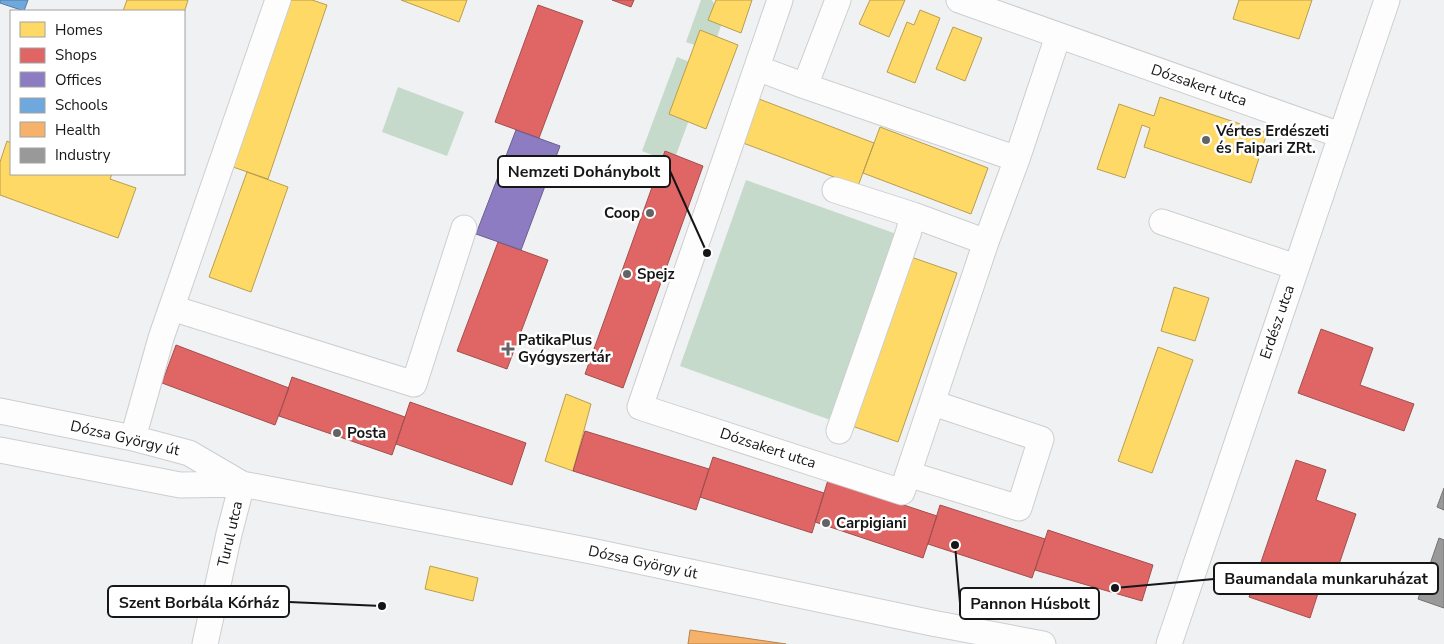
<svg xmlns="http://www.w3.org/2000/svg" width="1444" height="644" viewBox="0 0 1444 644" font-family="'Nunito Sans',sans-serif">
  <style>
    .green { fill: #c5dacb }
    .homes { fill: #ffd966; stroke: #b99e4e }
    .shops { fill: #e06666; stroke: #a34e4e }
    .offices { fill: #8e7cc3; stroke: #6a5d8f }
    .schools { fill: #6fa8dc; stroke: #547ca1 }
    .health { fill: #f6b26b; stroke: #b38352 }
    .industry { fill: #999; stroke: #727272 }
    .lines { fill: none; stroke-linecap: round; stroke-linejoin: round }
    .minor-casing { stroke: #cdcecf; stroke-width: 27 }
    .minor { stroke: #fdfdfd; stroke-width: 25 }
    .poi-dot { fill: #626364; stroke: #fff; stroke-width: 2 }
    .labels { text-anchor: middle; stroke-width: 5; stroke-linejoin: round; paint-order: stroke }
    .street-label { font-size: 15px; fill: #161617; stroke: #fff }
    .poi-label { font-size: 15px; font-weight: bold; fill: #161617; stroke: #fff; text-anchor: start }
    .leader { fill: none; stroke: #161617; stroke-width: 2 }
    .callout-dot { fill: #161617; stroke: #fff; stroke-width: 2 }
    .callout { fill: #fff; stroke: #161617; stroke-width: 2 }
    .callout-label { font-size: 16px; text-anchor: middle; font-weight: bold; fill: #161617 }
  </style>
  <rect width="100%" height="100%" fill="#f0f1f2"/>
  <!-- green -->
  <path class="green" d="M 701,0 L 712,0 L 723,20 L 712,51 L 686,42 Z
    M 677,57 L 708,69 L 673,163 L 642,151 Z
    M 398,87 L 464,112 L 447,156 L 382,132 Z
    M 746,180 L 902,236 L 836,422 L 680,366 Z"/>
  <!-- homes -->
  <path class="homes" d="M 127,0 L 188,0 L 184,13 L 184,11 L 123,11 Z
    M 287,0 L 312,0 L 327,5 L 268,179 L 230,166 Z
    M 401,0 L 467,0 L 459,22 Z
    M 716,0 L 752,0 L 741,33 L 708,20 Z
    M 870,0 L 905,0 L 889,37 L 859,24 Z
    M 1239,0 L 1312,0 L 1299,39 L 1233,19 Z
    M 920,10 L 940,18 L 915,83 L 887,72 L 907,22 L 914,25 Z
    M 953,27 L 982,38 L 965,81 L 936,69 Z
    M 700,30 L 738,45 L 706,129 L 669,114 Z
    M 1160,97 L 1267,133 L 1251,183 L 1144,147 L 1150,128 L 1142,125 L 1125,178 L 1097,169 L 1119,104 L 1154,116 Z
    M 759,99 L 874,143 L 858,186 L 743,143 Z
    M 880,127 L 988,168 L 971,214 L 863,173 Z
    M 7,141 L 11,143 L 11,174 L 112,174 L 110,179 L 136,188 L 118,238 L 0,195 L 0,162 Z
    M 247,172 L 288,187 L 251,292 L 209,277 Z
    M 911,257 L 957,273 L 898,442 L 852,426 Z
    M 1174,287 L 1209,298 L 1195,341 L 1161,331 Z
    M 1158,347 L 1193,360 L 1152,473 L 1118,461 Z
    M 566,394 L 591,404 L 573,471 L 545,461 Z
    M 430,566 L 478,578 L 473,601 L 425,589 Z"/>
  <!-- shops -->
  <path class="shops" d="M 612,0 L 634,0 L 631,7 Z
    M 538,5 L 583,21 L 539,138 L 495,122 Z
    M 665,151 L 703,166 L 623,388 L 585,374 Z
    M 498,242 L 548,260 L 507,369 L 457,351 Z
    M 1321,329 L 1373,348 L 1360,385 L 1414,404 L 1404,431 L 1298,393 Z
    M 176,345 L 289,388 L 275,425 L 162,383 Z
    M 292,377 L 405,417 L 392,455 L 279,416 Z
    M 410,402 L 526,443 L 512,485 L 396,444 Z
    M 585,431 L 709,469 L 696,510 L 573,471 Z
    M 713,457 L 824,493 L 812,533 L 700,497 Z
    M 1296,460 L 1326,470 L 1316,500 L 1356,514 L 1330,591 L 1320,587 L 1310,618 L 1249,597 Z
    M 828,480 L 937,516 L 923,558 L 815,522 Z
    M 940,505 L 1045,539 L 1032,578 L 928,544 Z
    M 1048,530 L 1153,565 L 1142,601 L 1035,570 Z"/>
  <!-- offices -->
  <path class="offices" d="M 516,130 L 560,146 L 521,250 L 476,234 Z"/>
  <!-- schools -->
  <path class="schools" d="M 0,0 L 28,0 L 24,11 L 0,3 Z"/>
  <!-- health -->
  <path class="health" d="M 690,630 L 786,644 L 688,644 Z"/>
  <!-- industry -->
  <path class="industry" d="M 1444,488 L 1444,510 L 1437,507 Z
    M 1439,538 L 1444,540 L 1444,608 L 1418,599 Z"/>
  <g class="lines">
    <!-- minor casing -->
    <g class="minor-casing">
      <path id="minor" d="M 780,0 L 640,407 L 902,492 L 986,242 L 1017,159 L 1058,36
        M 959,0 L 1340,135
        M 757,68 L 805,86 L 1017,159
        M 805,86 L 838,0
        M 835,190 L 913,215
        M 1162,222 L 1296,267
        M 172,308 L 414,384 L 464,228
        M 0,411 L 133,438 L 189,453 L 242,484
        M 839,431 L 908,234 L 913,215 L 986,242
        M 133,438 L 161,338 L 278,0
        M 0,450 L 180,485 L 242,484 L 591,551 L 932,623 L 1043,644
        M 908,474 L 1019,508 L 1041,439 L 933,403
        M 205,644 L 229,534 L 242,484
        M 1169,644 L 1387,0"/>
    </g>
    <!-- minor -->
    <use href="#minor" class="minor"/>
  </g>
  <!-- markers -->
  <g class="poi-dot">
    <circle cx="1206" cy="140" r="5"/>
    <circle cx="650" cy="213" r="5"/>
    <circle cx="627" cy="274" r="5"/>
    <path d="M505.5 341.5h5v5h5v5h-5v5h-5v-5h-5v-5h5z"/>
    <circle cx="337" cy="433" r="5"/>
    <circle cx="826" cy="523" r="5"/>
  </g>
  <g class="labels">
    <!-- street labels -->
    <g class="street-label">
      <text transform="translate(1199 85) rotate(19)" y="5">Dózsakert utca</text>
      <text transform="translate(1277 322) rotate(-71)" y="5">Erdész utca</text>
      <text transform="translate(125 438) rotate(13)" y="5">Dózsa György út</text>
      <text transform="translate(768 448) rotate(18)" y="5">Dózsakert utca</text>
      <text transform="translate(230 534) rotate(-77)" y="5">Turul utca</text>
      <text transform="translate(643 562) rotate(12)" y="5">Dózsa György út</text>
    </g>
    <!-- poi labels -->
    <g class="poi-label">
      <text x="1216" y="136">Vértes Erdészeti<tspan x="1216" dy="17">és Faipari ZRt.</tspan></text>
      <text x="640" y="218" text-anchor="end">Coop</text>
      <text x="637" y="279">Spejz</text>
      <text x="518" y="345">PatikaPlus<tspan x="518" dy="17">Gyógyszertár</tspan></text>
      <text x="347" y="438">Posta</text>
      <text x="836" y="528">Carpigiani</text>
    </g>
  </g>
  <!-- callouts -->
  <path class="leader" d="M707 253L670 171M1115 588L1214 579M382 606L289 602M955 545L960 603"/>
  <g class="callout-dot">
    <circle cx="707" cy="253" r="5"/>
    <circle cx="1115" cy="588" r="5"/>
    <circle cx="382" cy="606" r="5"/>
    <circle cx="955" cy="545" r="5"/>
  </g>
  <g class="callout">
    <rect x="498" y="156" width="172" height="31" rx="5"/>
    <rect x="1214" y="563" width="224" height="31" rx="5"/>
    <rect x="108" y="586" width="181" height="31" rx="5"/>
    <rect x="960" y="588" width="139" height="31" rx="5"/>
  </g>
  <g class="callout-label">
    <text x="584" y="177">Nemzeti Dohánybolt</text>
    <text x="1326" y="584">Baumandala munkaruházat</text>
    <text x="199" y="608">Szent Borbála Kórház</text>
    <text x="1030" y="609">Pannon Húsbolt</text>
  </g>
  <!-- legend -->
  <rect x="10" y="10" width="175" height="165" fill="#ffffff" stroke="#a2a2a2"/>
  <rect x="20" y="22" width="25" height="15" fill="#ffd966" stroke="#a2a2a2"/>
  <text x="55" y="35" font-size="15" fill="#161617">Homes</text>
  <rect x="20" y="48" width="25" height="15" fill="#e06666" stroke="#a2a2a2"/>
  <text x="55" y="60" font-size="15" fill="#161617">Shops</text>
  <rect x="20" y="72" width="25" height="15" fill="#8e7cc3" stroke="#a2a2a2"/>
  <text x="55" y="85" font-size="15" fill="#161617">Offices</text>
  <rect x="20" y="98" width="25" height="15" fill="#6fa8dc" stroke="#a2a2a2"/>
  <text x="55" y="110" font-size="15" fill="#161617">Schools</text>
  <rect x="20" y="122" width="25" height="15" fill="#f6b26b" stroke="#a2a2a2"/>
  <text x="55" y="135" font-size="15" fill="#161617">Health</text>
  <rect x="20" y="148" width="25" height="15" fill="#999999" stroke="#a2a2a2"/>
  <text x="55" y="160" font-size="15" fill="#161617">Industry</text>
</svg>
